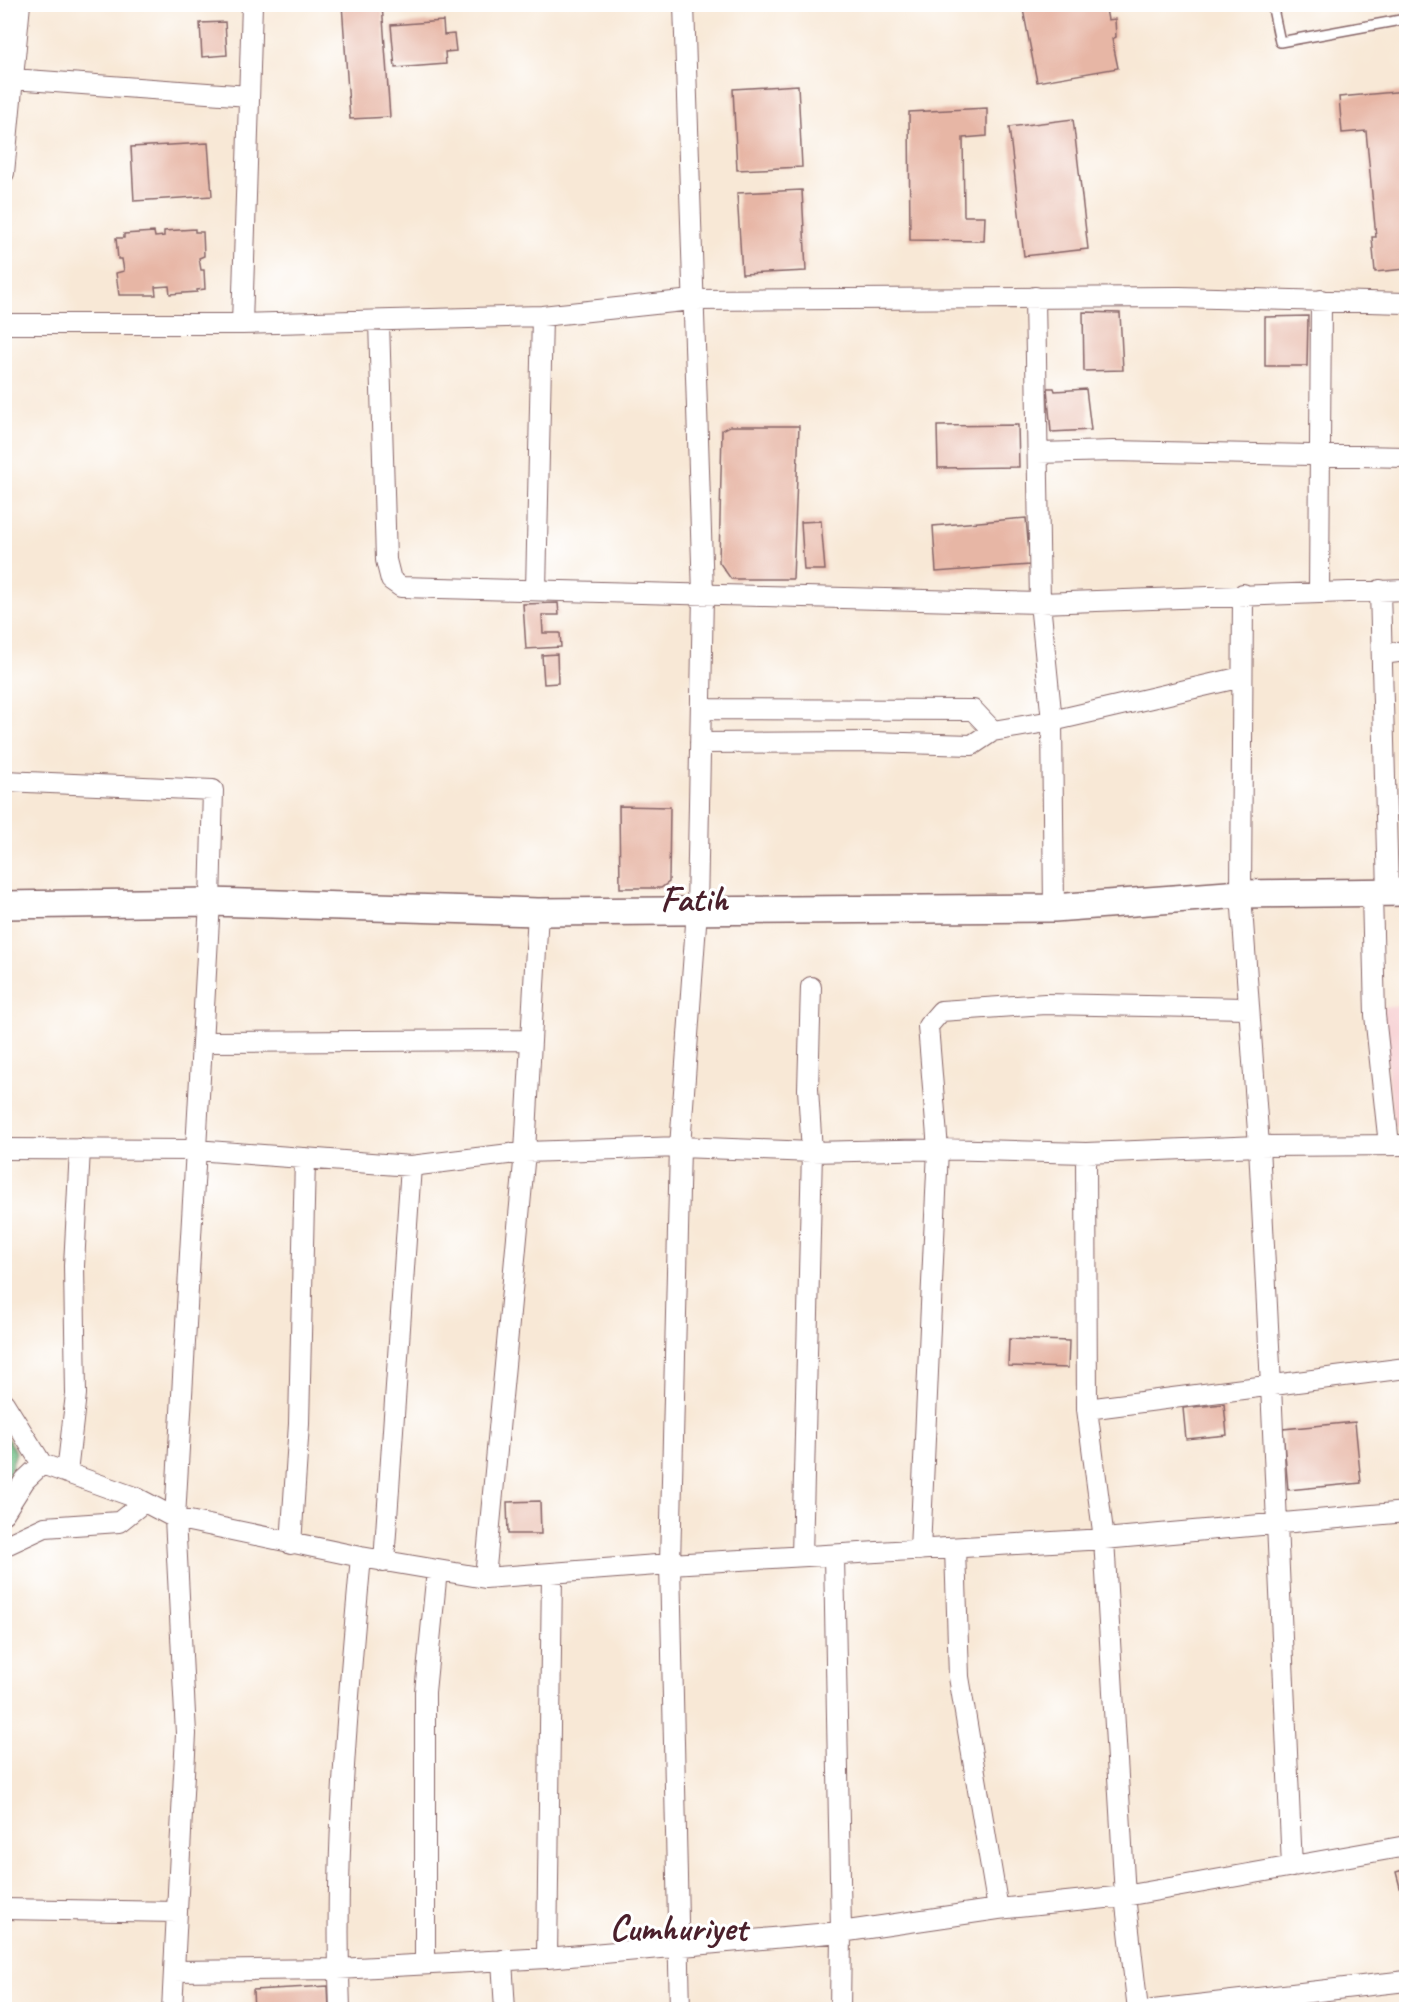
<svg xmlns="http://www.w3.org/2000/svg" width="1411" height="2014" viewBox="0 0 1411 2014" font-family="Caveat,sans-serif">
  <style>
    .built { fill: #f7cfd1 }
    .forest { fill: #72be87; stroke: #5e6e59; stroke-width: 1.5 }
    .building { fill: #e7b6a5 }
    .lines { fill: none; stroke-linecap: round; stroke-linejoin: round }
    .lane-casing { stroke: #876567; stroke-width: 12 }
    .street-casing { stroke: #876567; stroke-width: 22 }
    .secondary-casing { stroke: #876567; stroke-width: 30 }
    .lane { stroke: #fff; stroke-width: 9 }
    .street { stroke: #fff; stroke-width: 20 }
    .secondary { stroke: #fff; stroke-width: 27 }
    .labels { text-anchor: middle; stroke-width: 6; stroke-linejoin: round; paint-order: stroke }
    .district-label { font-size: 36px; font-weight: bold; fill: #4a1f2b; stroke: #fff }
  </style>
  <rect width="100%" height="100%" fill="#fff"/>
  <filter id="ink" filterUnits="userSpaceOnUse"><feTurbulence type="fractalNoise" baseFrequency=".0167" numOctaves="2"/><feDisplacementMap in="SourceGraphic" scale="12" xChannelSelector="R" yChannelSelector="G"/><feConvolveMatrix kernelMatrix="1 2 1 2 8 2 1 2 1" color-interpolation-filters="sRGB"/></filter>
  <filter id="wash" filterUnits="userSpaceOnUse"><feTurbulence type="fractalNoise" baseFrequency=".008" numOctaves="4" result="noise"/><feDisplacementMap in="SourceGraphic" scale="24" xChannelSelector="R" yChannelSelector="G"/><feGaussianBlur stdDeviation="1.35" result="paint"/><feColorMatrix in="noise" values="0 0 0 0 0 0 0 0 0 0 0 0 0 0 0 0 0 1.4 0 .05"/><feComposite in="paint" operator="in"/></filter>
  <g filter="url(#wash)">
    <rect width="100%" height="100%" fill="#f8e8d6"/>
    <!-- built -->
    <path class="built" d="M 1406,1006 L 1406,1127 L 1394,1127 L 1380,1007 Z"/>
    <!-- forest -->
    <path class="forest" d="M 5,1435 L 16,1452 L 5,1488 Z"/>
    <g id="blocks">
      <!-- building -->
      <path class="building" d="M 342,4 L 382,4 L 390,117 L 350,119 Z
        M 1022,4 L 1105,4 L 1108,20 L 1115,19 L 1116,37 L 1112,39 L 1118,68 L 1037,82 Z
        M 443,21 L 444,35 L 454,34 L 456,51 L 445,52 L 446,64 L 395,68 L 391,25 Z
        M 225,22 L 227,55 L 202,57 L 200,23 Z
        M 798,85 L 802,167 L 737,170 L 733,89 Z
        M 1406,91 L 1406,269 L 1375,272 L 1372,237 L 1376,237 L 1366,131 L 1342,133 L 1339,97 Z
        M 987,108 L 987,136 L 963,138 L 964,216 L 985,216 L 984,241 L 910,240 L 909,112 Z
        M 1073,119 L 1088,249 L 1024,256 L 1009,127 Z
        M 208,143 L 212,196 L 134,201 L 131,147 Z
        M 802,190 L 806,271 L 742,274 L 737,193 Z
        M 195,229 L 195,232 L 203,232 L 204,256 L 199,258 L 201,270 L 204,270 L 205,289 L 197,290 L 197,292 L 170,294 L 169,286 L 155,287 L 156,295 L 119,295 L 116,273 L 124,271 L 122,259 L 118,259 L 116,238 L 124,238 L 124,234 L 154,232 L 155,237 L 164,236 L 164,231 Z
        M 1083,312 L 1120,313 L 1123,370 L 1084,371 Z
        M 1308,316 L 1307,366 L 1265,366 L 1265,317 Z
        M 1047,388 L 1054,388 L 1055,391 L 1086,389 L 1091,430 L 1051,432 Z
        M 1018,425 L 1019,467 L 938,468 L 937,426 Z
        M 730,426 L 799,426 L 793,579 L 731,579 L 719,562 L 722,430 Z
        M 1026,518 L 1030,565 L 936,572 L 933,526 Z
        M 821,521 L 825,570 L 804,570 L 801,522 Z
        M 558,603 L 559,615 L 542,615 L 543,633 L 560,633 L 561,647 L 526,649 L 523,604 Z
        M 557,654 L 558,683 L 544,684 L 542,655 Z
        M 619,806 L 670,807 L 669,882 L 661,888 L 620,888 Z
        M 1009,1339 L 1069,1341 L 1068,1368 L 1008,1366 Z
        M 1224,1404 L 1227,1435 L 1186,1439 L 1183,1408 Z
        M 1355,1422 L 1361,1483 L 1288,1490 L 1283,1429 Z
        M 540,1501 L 541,1534 L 508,1534 L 507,1502 Z
        M 1406,1869 L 1406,1910 L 1396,1872 Z
        M 328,1986 L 329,2010 L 254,2010 L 253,1990 Z
        M 176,2006 L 194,2006 L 194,2010 L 176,2010 Z"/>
    </g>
  </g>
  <g filter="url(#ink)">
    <use href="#blocks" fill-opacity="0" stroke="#876567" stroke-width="1.5"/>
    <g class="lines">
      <!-- lane casing -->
      <g class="lane-casing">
        <path id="lane" d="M 1272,4 L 1280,42 L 1406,19"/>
      </g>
      <!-- street casing -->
      <g class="street-casing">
        <path id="street" d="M 13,79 L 249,96
          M 4,173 L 20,4
          M 1035,297 L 1040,603 L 1052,721 L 1054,908
          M 379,321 L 386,560 L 391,580 L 401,587 L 1040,603 L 1406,590
          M 4,324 L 242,324 L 542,316 L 692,300 L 1179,297 L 1406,303
          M 242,324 L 252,4
          M 1038,453 L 1113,451 L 1406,457
          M 536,590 L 542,316
          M 1380,590 L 1388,892
          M 1319,592 L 1321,300
          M 1243,594 L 1241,894 L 1259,1146 L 1271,1386 L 1292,1867
          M 1382,654 L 1406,651
          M 701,709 L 973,710 L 993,731 L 1052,721 L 1242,677
          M 700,743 L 871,742 L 972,745 L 993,731
          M 4,781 L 213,790 L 210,902 L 175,1518 L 186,1734 L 172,2010
          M 1372,893 L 1375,1015 L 1389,1145
          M 202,1042 L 531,1040
          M 4,1149 L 195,1150 L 411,1166 L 525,1152 L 680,1147 L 812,1152 L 938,1149 L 1086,1153 L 1259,1146 L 1406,1145
          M 1086,1153 L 1087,1409 L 1104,1539 L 1125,1896 L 1138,2010
          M 4,1403 L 42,1464
          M 1087,1409 L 1406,1368
          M 67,1473 L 76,1394 L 74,1266 L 80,1149
          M 4,1513 L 25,1480 L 42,1464 L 137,1498 L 175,1518 L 361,1557 L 485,1578 L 670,1564 L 1104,1539 L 1406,1512
          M 291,1544 L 299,1424 L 305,1158
          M 4,1546 L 45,1527 L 119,1522 L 144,1502
          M 955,1548 L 959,1677 L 998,1909
          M 920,1550 L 938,1149 L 928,1026 L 941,1011 L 1045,1004 L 1247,1008
          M 834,1555 L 841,1932 L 840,2010
          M 802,1556 L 812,1152 L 808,1089 L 811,987
          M 384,1562 L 411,1166
          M 485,1578 L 525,1152 L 538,912
          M 4,1909 L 177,1912
          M 547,1958 L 552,1573
          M 502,1960 L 505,2010
          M 425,1964 L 425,1692 L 437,1570
          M 174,1971 L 338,1969 L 547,1958 L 841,1932 L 998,1909 L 1125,1896 L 1406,1846
          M 340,2010 C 334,1858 347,1708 361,1557
          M 680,2010 L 670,1564 L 680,1147 L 697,910 L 703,594 L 684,4
          M 1153,2010 L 1406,1981"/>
      </g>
      <!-- secondary casing -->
      <g class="secondary-casing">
        <path id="secondary" d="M 4,905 L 210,902 L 538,912 L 1054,908 L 1241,894 L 1406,892"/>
      </g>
      <!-- lane -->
      <use href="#lane" class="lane"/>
      <!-- street -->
      <use href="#street" class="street"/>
      <!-- secondary -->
      <use href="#secondary" class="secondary"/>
    </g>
  </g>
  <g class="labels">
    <!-- district labels -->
    <g class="district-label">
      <text x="694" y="911">Fatih</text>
      <text x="678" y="1940">Cumhuriyet</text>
    </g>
  </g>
  <!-- margin -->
  <rect width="1411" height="2014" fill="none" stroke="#fff" stroke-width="24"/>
</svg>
